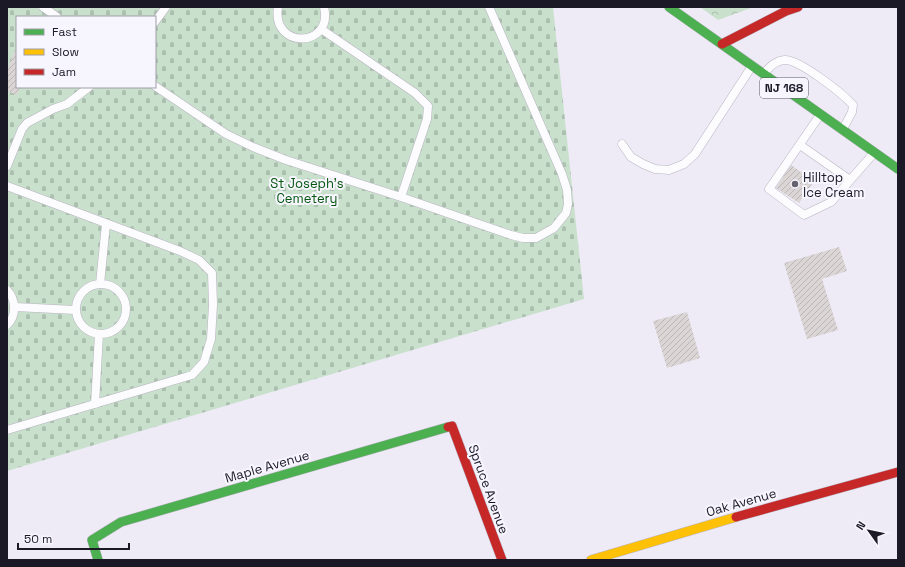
<svg xmlns="http://www.w3.org/2000/svg" width="905" height="567" viewBox="0 0 905 567" font-family="'Space Grotesk',sans-serif">
  <style>
    .forest { fill: url(#forest-crowns) }
    .cemetery { fill: url(#cemetery-stones); fill-rule: evenodd }
    .building { fill: url(#building-hatch) }
    .lines { fill: none; stroke-linecap: round; stroke-linejoin: round }
    .lane-casing { stroke: #b7b4c0; stroke-width: 9 }
    .fast-casing { stroke: #b7b4c0; stroke-width: 10 }
    .slow-casing { stroke: #b7b4c0; stroke-width: 10 }
    .jam-casing { stroke: #b7b4c0; stroke-width: 10 }
    .lane { stroke: #fcfcfe; stroke-width: 8 }
    .fast { stroke: #4caf50; stroke-width: 9 }
    .slow { stroke: #ffc107; stroke-width: 9 }
    .jam { stroke: #c62828; stroke-width: 9 }
    .poi-dot { fill: #65626f; stroke: #f7f5fd; stroke-width: 1.5 }
    .labels { text-anchor: middle; stroke-width: 4; stroke-linejoin: round; paint-order: stroke }
    .shield { fill: #f7f5fd; stroke: #5d5b66; stroke-width: 1 }
    .shield-label { font-size: 12px; font-weight: bold; fill: #1b1926 }
    .poi-label { font-size: 13px; fill: #1b1926; stroke: #f7f5fd; text-anchor: start }
    .park-label { font-size: 13px; fill: #04570e; stroke: #f7f5fd }
    .street-label { font-size: 13px; fill: #1b1926; stroke: #f7f5fd }
  </style>
  <defs>
    <pattern id="forest-crowns" width="20" height="18" patternUnits="userSpaceOnUse"><rect width="20" height="18" fill="#c9e1cc"/><path d="M2 6a3 3 0 1 1 6 0M12 15a3 3 0 1 1 6 0" fill="none" stroke="#acc0af"/></pattern>
    <pattern id="cemetery-stones" width="16" height="16" patternUnits="userSpaceOnUse"><rect width="16" height="16" fill="#c9e1cc"/><path d="M2 7V4a2 2 0 0 1 4 0v3zM10 15v-3a2 2 0 0 1 4 0v3z" fill="#acc0af"/></pattern>
    <pattern id="building-hatch" width="6" height="6" patternUnits="userSpaceOnUse"><rect width="6" height="6" fill="#dbd5d5"/><path d="M-1 1l2-2M0 6l6-6M5 7l2-2" fill="none" stroke="#bbb6b7"/></pattern>
  </defs>
  <rect width="100%" height="100%" fill="#eeebf7"/>
  <!-- forest -->
  <path class="forest" d="M 700,7 L 754,7 L 718,20 Z"/>
  <!-- cemetery -->
  <path class="cemetery" d="M 7,7 L 553,7 L 584,299 L 7,471 ZM 17,17 L 155,17 L 155,87 L 17,87 Z"/>
  <!-- building -->
  <path class="building" d="M 15,50 L 17,51 L 17,87 L 20,87 L 17,95 L 7,91 L 7,70 Z
    M 791,165 L 814,181 L 799,203 L 776,188 Z
    M 839,247 L 847,271 L 822,279 L 838,330 L 807,339 L 784,263 Z
    M 687,312 L 700,358 L 667,368 L 653,321 Z"/>
  <g class="lines">
    <!-- lane casing -->
    <g class="lane-casing">
      <path id="lane" d="M 43,7 L 57,17
        M 278,7 C 271,50 334,48 324,7
        M 155,22 L 166,7
        M 321,29 L 415,93 L 428,106 L 427,119 L 401,197
        M 764,73 C 770,67 775,61 784,60 C 798,58 843,94 853,105 L 852,112 L 843,129
        M 155,86 L 226,134 L 253,147 L 286,160 L 401,197 L 511,235 L 523,238 L 536,238 L 554,228 L 566,213 L 568,204 L 567,190 L 562,174 L 489,7
        M 820,115 L 769,189 L 804,215 L 831,202 L 874,153
        M 622,144 L 631,157 L 643,164 L 655,169 L 669,170 L 684,164 L 695,154 L 752,66
        M 800,145 L 850,180
        M 7,166 L 22,129 L 27,123 L 53,109 L 67,104 L 89,87
        M 7,186 L 180,251 L 199,260 L 212,273 L 213,305 L 211,339 L 204,362 L 192,375 L 7,430
        M 100,284 L 106,224
        M76 309a25 25 0 1 1 50 0a25 25 0 1 1-50 0Z
        M 7,290 C 16,299 17,316 7,325
        M 15,307 L 75,310
        M 95,404 L 99,334"/>
    </g>
    <!-- fast casing -->
    <g class="fast-casing">
      <path id="fast" d="M 669,7 L 898,169
        M 98,560 L 92,540 L 121,522 L 448,427"/>
    </g>
    <!-- slow casing -->
    <g class="slow-casing">
      <path id="slow" d="M 591,560 L 736,517"/>
    </g>
    <!-- jam casing -->
    <g class="jam-casing">
      <path id="jam" d="M 722,44 L 786,11 L 798,7
        M 448,427 L 452,426 L 502,560
        M 736,517 L 898,472"/>
    </g>
    <!-- lane -->
    <use href="#lane" class="lane"/>
    <!-- fast -->
    <use href="#fast" class="fast"/>
    <!-- slow -->
    <use href="#slow" class="slow"/>
    <!-- jam -->
    <use href="#jam" class="jam"/>
  </g>
  <!-- markers -->
  <circle class="poi-dot" cx="795" cy="184" r="4"/>
  <g class="labels">
    <!-- shield labels -->
    <rect class="shield" x="760" y="78" width="48" height="20" rx="3"/>
    <g class="shield-label">
      <text x="784" y="92">NJ 168</text>
    </g>
    <!-- poi labels -->
    <g class="poi-label">
      <text x="803" y="182">Hilltop<tspan x="803" dy="15">Ice Cream</tspan></text>
    </g>
    <!-- park labels -->
    <g class="park-label">
      <text x="307" y="188">St Joseph's<tspan x="307" dy="15">Cemetery</tspan></text>
    </g>
    <!-- street labels -->
    <g class="street-label">
      <text transform="translate(267 466) rotate(-16)" y="5">Maple Avenue</text>
      <text transform="translate(489 489) rotate(70)" y="5">Spruce Avenue</text>
      <text transform="translate(741 502) rotate(-16)" y="5">Oak Avenue</text>
    </g>
  </g>
  <!-- border -->
  <rect width="905" height="567" fill="none" stroke="#1b1926" stroke-width="16"/>
  <!-- legend -->
  <rect x="16" y="16" width="140" height="72" fill="#f7f5fd" stroke="#9f9da7"/>
  <rect x="24" y="29" width="20" height="6" fill="#4caf50" stroke="#9f9da7"/>
  <text x="52" y="36" font-size="12" fill="#1b1926">Fast</text>
  <rect x="24" y="49" width="20" height="6" fill="#ffc107" stroke="#9f9da7"/>
  <text x="52" y="56" font-size="12" fill="#1b1926">Slow</text>
  <rect x="24" y="69" width="20" height="6" fill="#c62828" stroke="#9f9da7"/>
  <text x="52" y="76" font-size="12" fill="#1b1926">Jam</text>
  <!-- north arrow -->
  <g transform="translate(869 531) rotate(303)" stroke="#f7f5fd" stroke-width="3" paint-order="stroke">
  <path d="M0-3L7 15L0 10L-7 15Z" fill="#1b1926"/>
  <text y="-6" font-size="11" font-weight="bold" text-anchor="middle" fill="#1b1926">N</text>
  </g>
  <!-- scale -->
  <path d="M18 543v6h111v-6" fill="none" stroke="#1b1926" stroke-width="2"/>
  <text x="24" y="543" font-size="12" fill="#1b1926" stroke="#f7f5fd" stroke-width="3" paint-order="stroke">50 m</text>
</svg>
